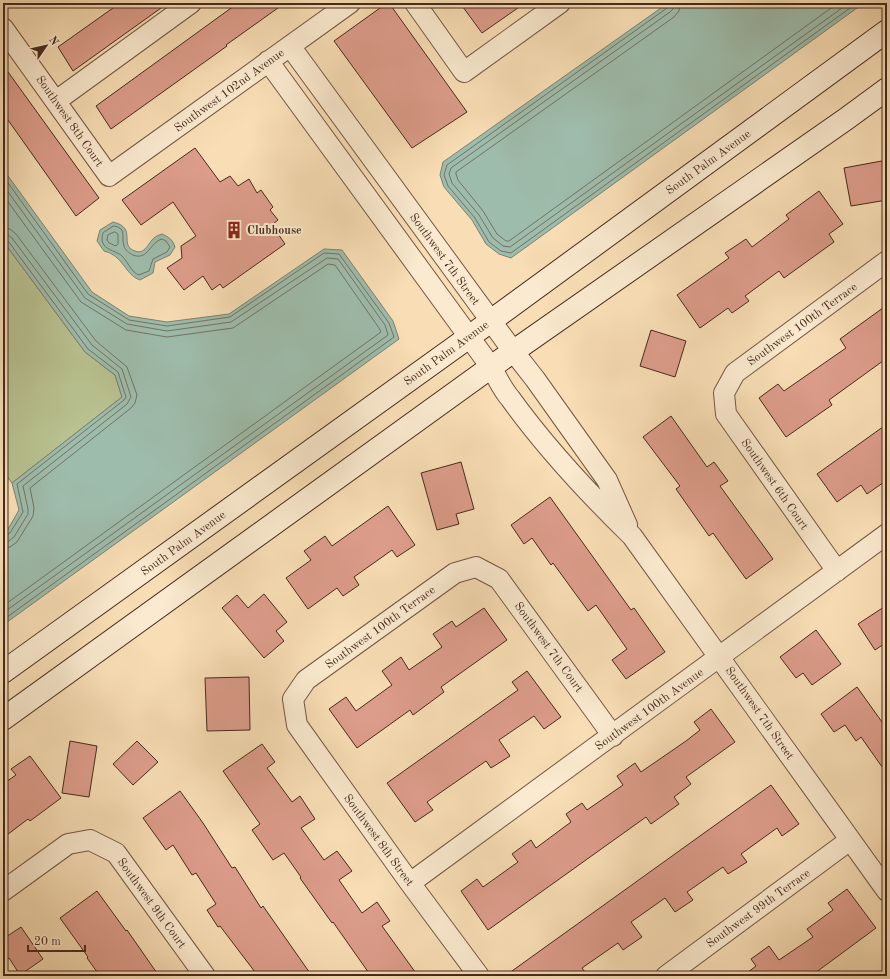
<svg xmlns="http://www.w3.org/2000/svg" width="890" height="979" viewBox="0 0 890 979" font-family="'Old Standard TT',serif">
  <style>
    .green { fill: #b9c291; stroke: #807658 }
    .water { fill: #9ebcab; stroke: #7b8273 }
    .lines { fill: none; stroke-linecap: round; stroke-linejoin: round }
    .shore { stroke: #727364; stroke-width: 1 }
    .building { fill: #dd9d8b; stroke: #472a1e }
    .minor-casing { stroke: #745744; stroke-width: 22 }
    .secondary-casing { stroke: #472a1e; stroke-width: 24 }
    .minor { stroke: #fbeacf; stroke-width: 20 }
    .secondary { stroke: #fbeacf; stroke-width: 22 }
    .labels { text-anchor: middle; stroke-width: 4; stroke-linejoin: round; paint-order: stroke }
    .street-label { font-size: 12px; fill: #472a1e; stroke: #fbeacf }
    .poi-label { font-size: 12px; font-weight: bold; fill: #472a1e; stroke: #fbeacf; text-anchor: start }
  </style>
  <rect width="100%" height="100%" fill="#f9deb5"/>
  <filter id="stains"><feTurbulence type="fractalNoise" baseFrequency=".005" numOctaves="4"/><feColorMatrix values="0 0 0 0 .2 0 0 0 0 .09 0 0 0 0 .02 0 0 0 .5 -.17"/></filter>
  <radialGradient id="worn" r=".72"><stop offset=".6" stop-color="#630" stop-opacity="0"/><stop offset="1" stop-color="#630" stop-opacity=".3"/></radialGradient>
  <!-- green -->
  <path class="green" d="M 3,241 L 85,352 L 115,375 L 122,397 L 12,483 L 3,471 Z"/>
  <!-- water -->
  <path class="water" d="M 668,3 L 864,3 L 511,258 L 499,254 L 486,244 L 472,220 L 444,187 L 440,175 L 443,162 Z
    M 3,169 L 92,292 L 129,316 L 167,322 L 229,314 L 324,249 L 342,250 L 393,321 L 399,339 L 3,625 L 3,534 L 7,531 L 19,510 L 12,483 L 122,397 L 115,375 L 85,352 L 3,241 Z
    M 113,222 C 138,228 118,245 135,251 C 145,255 148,243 154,238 C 156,236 159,235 162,234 C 169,237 173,240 175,247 L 170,255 L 155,262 L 153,273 L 140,280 C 124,274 124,256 104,251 L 97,241 L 100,230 Z"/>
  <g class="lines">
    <!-- shore -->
    <path class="shore" d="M 669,3 L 667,8 L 447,165 L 444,175 L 448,186 L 475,218 L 489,242 L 501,251 L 511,253 L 857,3
      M 674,3 L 674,8 L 670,12 L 451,168 L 449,174 L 452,183 L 479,215 L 493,238 L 503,246 L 510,247 L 849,3
      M 680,3 L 679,11 L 674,17 L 456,172 L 456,174 L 458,180 L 483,211 L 497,234 L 506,241 L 509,241 L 838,3
      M 3,176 L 88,294 L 129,320 L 167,326 L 230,317 L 324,253 L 339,254 L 389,323 L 394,337 L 3,620
      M 3,185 L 85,298 L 127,324 L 167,331 L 231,322 L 327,258 L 338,259 L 385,325 L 388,335 L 3,613
      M 3,195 L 81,302 L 126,330 L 167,337 L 233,328 L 328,264 L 335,265 L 379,328 L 381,332 L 3,606
      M 114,226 L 118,227 L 122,230 C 124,235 122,241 124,246 C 125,250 129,253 133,255 C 148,261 150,242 162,239 L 166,241 L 170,247 L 167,252 L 153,259 L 149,271 L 139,275 C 131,272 128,262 122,256 C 118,252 107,250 104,245 C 101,241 102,237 103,233 Z
      M 3,228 L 10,229 L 16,234 L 96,341 L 127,367 L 137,395 L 135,403 L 131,408 L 30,488 L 34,508 L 33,516 L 17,542 L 10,547 L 3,548
      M 115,232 L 118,234 L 118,244 L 116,246 L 109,243 L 107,240 L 108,235 Z
      M 3,234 L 8,235 L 12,238 L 92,345 L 122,369 L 131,397 L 127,404 L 23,486 L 28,509 L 28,514 L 14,537 L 9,541 L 3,542
      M 3,239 L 8,241 L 88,349 L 118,372 L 126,397 L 124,400 L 17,484 L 23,512 L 10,533 L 3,537"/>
  </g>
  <!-- building -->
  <path class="building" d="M 120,3 L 168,3 L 73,71 L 58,47 Z
    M 238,3 L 285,3 L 226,45 L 227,46 L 111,129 L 96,106 Z
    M 387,3 L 389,3 L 467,112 L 412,148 L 334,41 Z
    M 460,3 L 525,3 L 482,33 Z
    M 3,65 L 99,198 L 76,216 L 3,113 Z
    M 195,148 L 220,182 L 230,176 L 238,186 L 249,179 L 257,193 L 261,190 L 273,207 L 270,210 L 278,220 L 272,225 L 285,244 L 223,288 L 220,284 L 212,290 L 203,276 L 184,290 L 167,268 L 182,258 L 181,246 L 196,236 L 173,202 L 141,225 L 122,200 Z
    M 887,160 L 887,200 L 851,206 L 844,168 Z
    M 819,191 L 843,224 L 829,234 L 834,242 L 784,278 L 779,271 L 745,296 L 749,301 L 732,313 L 728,308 L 700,328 L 677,295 L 729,258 L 725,253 L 746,239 L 752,247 L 789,219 L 786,215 Z
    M 887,305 L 887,358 L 829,400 L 832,405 L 786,437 L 759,398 L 778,384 L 784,391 L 846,348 L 840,339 Z
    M 651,330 L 686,341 L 675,377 L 640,366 Z
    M 671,416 L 707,467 L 714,462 L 728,481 L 720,486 L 773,559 L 746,579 L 713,533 L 709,536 L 676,489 L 680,486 L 643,437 Z
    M 887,424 L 887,480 L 867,494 L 861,485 L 837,502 L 817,474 Z
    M 461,462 L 474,509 L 456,514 L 459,524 L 437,530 L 421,473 Z
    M 550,497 L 631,610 L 634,608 L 665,652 L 626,679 L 612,660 L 627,649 L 596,605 L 588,611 L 553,563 L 551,565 L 532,538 L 524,544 L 511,525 Z
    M 388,506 L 415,545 L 397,557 L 392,550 L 354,577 L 359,585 L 343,596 L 337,588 L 308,609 L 286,578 L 311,560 L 304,551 L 325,536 L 332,546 Z
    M 264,594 L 287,622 L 276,631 L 284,641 L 264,658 L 222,608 L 237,595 L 248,608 Z
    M 887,605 L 887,642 L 875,650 L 858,624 Z
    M 484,608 L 507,640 L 441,687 L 444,692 L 413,715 L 410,710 L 357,748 L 329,709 L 346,697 L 356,711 L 392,685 L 382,671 L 401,657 L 409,670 L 442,647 L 433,634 L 452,621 L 456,627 Z
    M 816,630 L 841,664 L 812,685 L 803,673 L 796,678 L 780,657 Z
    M 527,671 L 561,717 L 544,729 L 534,716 L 499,740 L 510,756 L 491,768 L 486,761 L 447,788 L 427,802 L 433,810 L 415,822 L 387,783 L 518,690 L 512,682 Z
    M 249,677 L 250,730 L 207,731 L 205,678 Z
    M 857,687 L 887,729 L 887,774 L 861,737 L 856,741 L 845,725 L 834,732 L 821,714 Z
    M 711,709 L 735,742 L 686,777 L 691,784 L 674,797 L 679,804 L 651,824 L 646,817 L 488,930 L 461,891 L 477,879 L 483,887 L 518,862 L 512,854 L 531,840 L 536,848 L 571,822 L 566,814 L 582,803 L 587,810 L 623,785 L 617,776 L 635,763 L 641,772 L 686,741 L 700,730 L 694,722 Z
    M 70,741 L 97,746 L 89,797 L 62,793 Z
    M 137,741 L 158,762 L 133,785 L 113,764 Z
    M 262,744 L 275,762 L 267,768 L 292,802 L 300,796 L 315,819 L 301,828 L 324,860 L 337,851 L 352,871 L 339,880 L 362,913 L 377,902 L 390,921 L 382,926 L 418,976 L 371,976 L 333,922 L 332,923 L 300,878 L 301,877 L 284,853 L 273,860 L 252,830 L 260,824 L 223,771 Z
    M 30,756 L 61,798 L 30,821 L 28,819 L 3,838 L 3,784 L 16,775 L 11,769 Z
    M 771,785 L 799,824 L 782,836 L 777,828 L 741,854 L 747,862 L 728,874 L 723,867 L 687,892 L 693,900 L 675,912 L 665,898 L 631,922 L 642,937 L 623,950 L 618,943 L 582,968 L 588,976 L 505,976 Z
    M 180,791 L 203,823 L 232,868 L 235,867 L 261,908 L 263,906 L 312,976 L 258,976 L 220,926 L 218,927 L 207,910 L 216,904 L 196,873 L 192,875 L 173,845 L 166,850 L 143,818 Z
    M 847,889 L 876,928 L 811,976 L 743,976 L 756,966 L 751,959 L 769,946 L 779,960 L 813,937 L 807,929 L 833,910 L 828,903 Z
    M 97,891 L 126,931 L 127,930 L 159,976 L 100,976 L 87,958 L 88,957 L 60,918 Z
    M 21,927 L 43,959 L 20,975 L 9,958 L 3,962 L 3,939 Z"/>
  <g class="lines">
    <!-- minor casing -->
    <g class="minor-casing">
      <path id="minor" d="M 415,3 L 464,72 L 560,3
        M 3,28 L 109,176 L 350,3
        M 290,46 L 513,351 L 535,379 L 607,480 L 627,525
        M 268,61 L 491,367 C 497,377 502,389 510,398 C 546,448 588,493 632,536 L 887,891
        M 56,101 L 191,3
        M 837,571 L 726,414 L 724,393 L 735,373 L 887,261
        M 410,883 L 887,534
        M 3,891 L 68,844 L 90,840 L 116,853 L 205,976
        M 479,976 L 410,883 L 297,725 L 293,699 L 306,680 L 455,573 L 476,567 L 499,579 L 613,736
        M 666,976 L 850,840"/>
    </g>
    <!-- secondary casing -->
    <g class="secondary-casing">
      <path id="secondary" d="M 3,672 L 469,337 L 887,31
        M 3,719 L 491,367 L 846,119 L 887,89"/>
    </g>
    <!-- minor -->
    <use href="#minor" class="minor"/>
    <!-- secondary -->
    <use href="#secondary" class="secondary"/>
  </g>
  <!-- icons -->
  <defs>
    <g id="building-bare" transform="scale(1.38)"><path d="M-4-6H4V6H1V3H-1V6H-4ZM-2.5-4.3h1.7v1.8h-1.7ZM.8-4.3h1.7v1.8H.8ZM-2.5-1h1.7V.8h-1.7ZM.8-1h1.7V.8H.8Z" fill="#8f2418" stroke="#fbeacf" stroke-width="2.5" paint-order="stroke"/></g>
  </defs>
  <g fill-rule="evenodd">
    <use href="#building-bare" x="234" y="230"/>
  </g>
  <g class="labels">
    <!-- street labels -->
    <g class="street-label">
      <text transform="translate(229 90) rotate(-36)" y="4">Southwest 102nd Avenue</text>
      <text transform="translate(70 121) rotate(55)" y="4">Southwest 8th Court</text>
      <text transform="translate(708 162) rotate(-36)" y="4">South Palm Avenue</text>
      <text transform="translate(445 259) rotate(54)" y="4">Southwest 7th Street</text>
      <text transform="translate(802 324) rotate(-36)" y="4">Southwest 100th Terrace</text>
      <text transform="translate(446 353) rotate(-36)" y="4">South Palm Avenue</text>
      <text transform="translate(775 484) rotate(55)" y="4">Southwest 6th Court</text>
      <text transform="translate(183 543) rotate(-36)" y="4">South Palm Avenue</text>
      <text transform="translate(380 627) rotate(-36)" y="4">Southwest 100th Terrace</text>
      <text transform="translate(549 647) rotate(54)" y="4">Southwest 7th Court</text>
      <text transform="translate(649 709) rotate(-36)" y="4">Southwest 100th Avenue</text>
      <text transform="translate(760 713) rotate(55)" y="4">Southwest 7th Street</text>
      <text transform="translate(379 840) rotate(54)" y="4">Southwest 8th Street</text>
      <text transform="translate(152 903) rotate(54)" y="4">Southwest 9th Court</text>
      <text transform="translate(758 908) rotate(-36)" y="4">Southwest 99th Terrace</text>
    </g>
    <!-- poi labels -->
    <g class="poi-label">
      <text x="247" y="234">Clubhouse</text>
    </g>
  </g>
  <!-- margin -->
  <rect width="890" height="979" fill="none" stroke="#f9deb5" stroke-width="16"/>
  <rect x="4" y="4" width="882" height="971" fill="none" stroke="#472a1e" stroke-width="2"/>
  <rect x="8" y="8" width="874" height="963" fill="none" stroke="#472a1e"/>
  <!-- north arrow -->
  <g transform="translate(46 46) rotate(56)" stroke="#fbeacf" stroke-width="3" paint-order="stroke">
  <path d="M0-3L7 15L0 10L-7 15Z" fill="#472a1e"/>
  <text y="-6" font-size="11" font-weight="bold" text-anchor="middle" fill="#472a1e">N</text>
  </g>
  <!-- scale -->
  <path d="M28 945v6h57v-6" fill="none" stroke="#472a1e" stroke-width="2"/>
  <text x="34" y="945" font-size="12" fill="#472a1e" stroke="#fbeacf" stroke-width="3" paint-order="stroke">20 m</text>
  <rect width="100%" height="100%" filter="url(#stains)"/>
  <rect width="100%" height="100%" fill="url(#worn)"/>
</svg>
